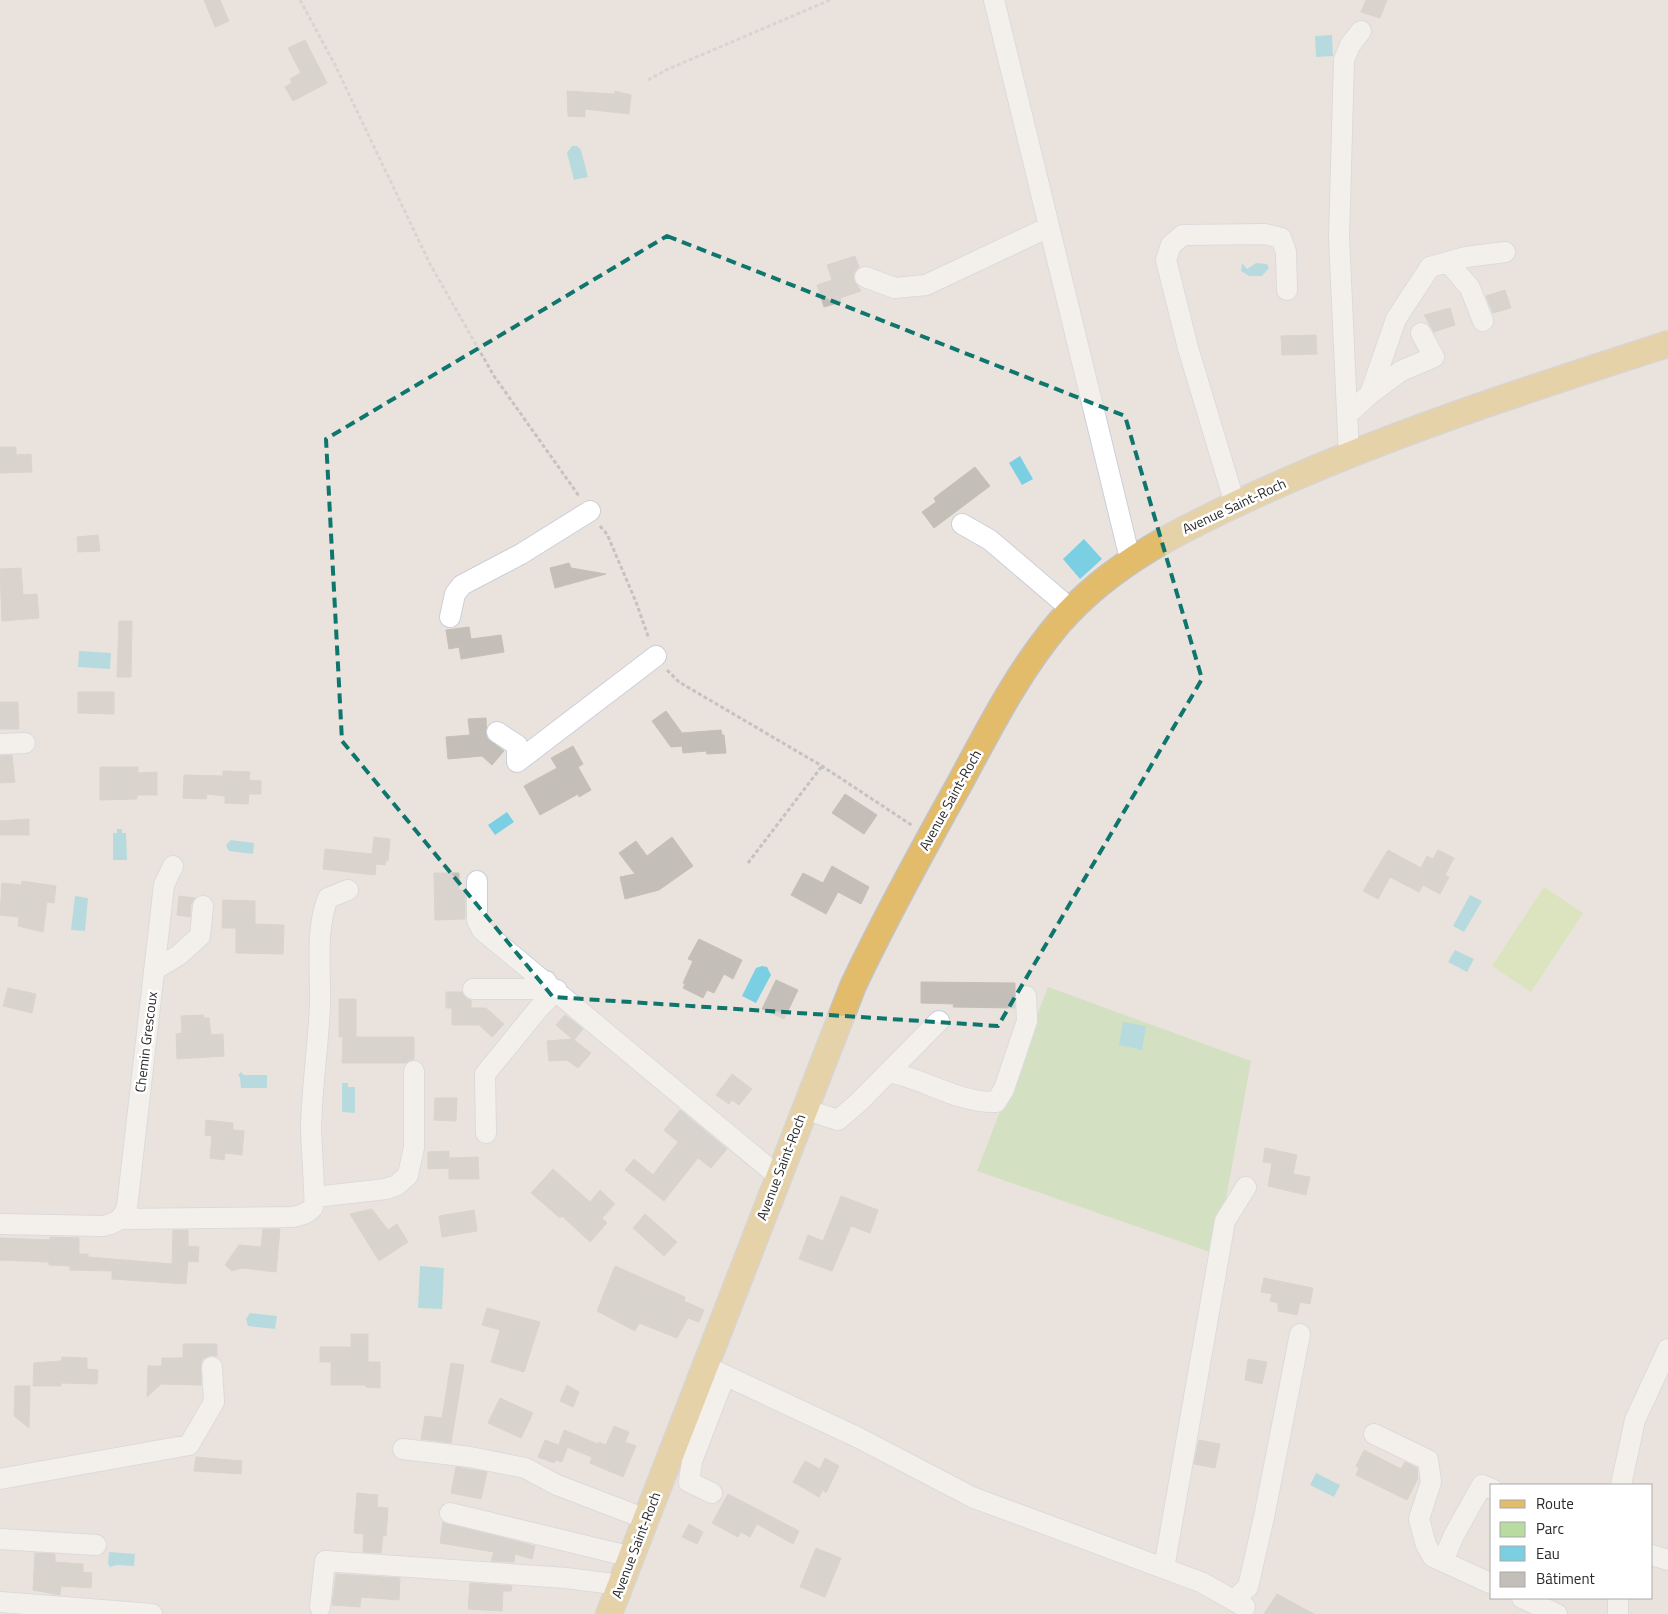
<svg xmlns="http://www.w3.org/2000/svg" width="1668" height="1614" viewBox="0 0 1668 1614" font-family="'Titillium Web',sans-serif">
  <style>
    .green { fill: #b8db9f }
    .pitch { fill: #cae29c }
    .water { fill: #7acfe2 }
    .building { fill: #c3beb8; stroke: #c5bfb7 }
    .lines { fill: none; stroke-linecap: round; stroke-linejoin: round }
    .minor-casing { stroke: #cbcfda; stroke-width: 22 }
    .major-casing { stroke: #c3c3c3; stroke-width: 28 }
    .path { stroke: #c3c3c3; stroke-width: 3; stroke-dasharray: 4 2.5; stroke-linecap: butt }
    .minor { stroke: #fff; stroke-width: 20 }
    .major { stroke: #e2bc6a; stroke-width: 25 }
    .marked { fill: none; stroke: #0f766e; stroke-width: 4; stroke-dasharray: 10 6; stroke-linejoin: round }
    .labels { text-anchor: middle; stroke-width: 5; stroke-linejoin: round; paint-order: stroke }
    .street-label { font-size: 14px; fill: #2a2a2a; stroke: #fff }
  </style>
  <rect width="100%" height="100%" fill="#eae3dd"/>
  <!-- green -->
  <path class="green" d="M 1048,987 L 1251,1061 L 1216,1254 L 977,1171 Z"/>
  <!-- pitch -->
  <path class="pitch" d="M 1544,887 L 1583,913 L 1531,992 L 1492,966 Z"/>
  <!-- water -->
  <path class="water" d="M 1332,35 L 1333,56 L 1316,57 L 1315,36 Z
    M 572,146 L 577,146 L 581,150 L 588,177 L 574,180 L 567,153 Z
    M 1242,263 L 1247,269 L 1256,263 L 1267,264 L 1269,268 L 1262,276 L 1249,276 L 1241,271 Z
    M 1020,456 L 1033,479 L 1022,485 L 1009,463 Z
    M 1084,539 L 1102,559 L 1080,579 L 1063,559 Z
    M 79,651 L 111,653 L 110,669 L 78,667 Z
    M 507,812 L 514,822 L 495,835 L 488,825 Z
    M 117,829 L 122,829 L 122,833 L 126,833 L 127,860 L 113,860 L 113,833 L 117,833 Z
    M 231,840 L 254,843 L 253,854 L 229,851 L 226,845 Z
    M 1470,895 L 1482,901 L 1464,932 L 1453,926 Z
    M 75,896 L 88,898 L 85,931 L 71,930 Z
    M 1455,950 L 1474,959 L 1467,972 L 1448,962 Z
    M 762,966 L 767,967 L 771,975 L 756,1003 L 742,996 L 756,968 Z
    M 1123,1022 L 1146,1026 L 1142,1050 L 1119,1045 Z
    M 241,1072 L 244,1075 L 267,1075 L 267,1088 L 241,1088 L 240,1078 L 238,1075 Z
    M 342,1083 L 348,1083 L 348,1087 L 355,1087 L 355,1113 L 342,1112 Z
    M 420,1266 L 444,1268 L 442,1309 L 418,1308 Z
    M 250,1313 L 277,1316 L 275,1329 L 248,1326 L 246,1319 Z
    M 1316,1473 L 1340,1485 L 1334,1497 L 1310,1485 Z
    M 109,1552 L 135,1554 L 134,1566 L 117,1565 L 110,1567 L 108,1564 Z"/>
  <!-- building -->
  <path class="building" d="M 204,0 L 220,0 L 229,21 L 215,27 Z
    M 1366,0 L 1387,0 L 1380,18 L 1361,12 Z
    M 305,40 L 327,83 L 293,101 L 285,87 L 292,83 L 290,79 L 301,73 L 288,48 Z
    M 567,91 L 615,94 L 615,91 L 631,95 L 629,114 L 585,109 L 585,117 L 568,116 Z
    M 855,256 L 859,267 L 854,272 L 853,279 L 861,291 L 840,298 L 841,302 L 824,307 L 817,285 L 832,280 L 827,265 Z
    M 1505,290 L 1511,308 L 1493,313 L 1486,296 Z
    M 1450,308 L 1455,325 L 1434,332 L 1424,315 Z
    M 1316,335 L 1317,354 L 1282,355 L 1281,336 Z
    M 0,447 L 16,447 L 16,455 L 31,454 L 32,472 L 0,473 Z
    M 975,467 L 990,486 L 934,528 L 922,512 L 936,502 L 934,498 Z
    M 98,535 L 100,551 L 78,552 L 77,537 Z
    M 569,563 L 571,568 L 606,574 L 555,588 L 550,568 Z
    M 21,568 L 23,595 L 37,594 L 39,618 L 2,621 L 0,569 Z
    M 119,621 L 132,621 L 131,677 L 117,677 Z
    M 469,627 L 471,639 L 501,635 L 504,652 L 461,659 L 459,647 L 449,649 L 446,630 Z
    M 78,692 L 114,692 L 114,714 L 78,713 Z
    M 0,702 L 18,702 L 19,729 L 0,729 Z
    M 666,711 L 682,733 L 721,730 L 722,735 L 724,735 L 726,753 L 707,754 L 706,751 L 683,753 L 682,746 L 671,747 L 652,721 Z
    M 486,718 L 487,738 L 504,751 L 492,765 L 482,756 L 448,759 L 446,737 L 470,735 L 468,719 Z
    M 573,746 L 583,764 L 578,767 L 591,790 L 579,797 L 578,794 L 540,815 L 524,786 L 557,768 L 551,758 Z
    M 12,755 L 15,782 L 0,783 L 0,756 Z
    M 100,767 L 138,767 L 138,773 L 157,772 L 157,795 L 137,795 L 137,799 L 100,800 Z
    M 223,771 L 250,772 L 249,780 L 261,781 L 261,794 L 249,794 L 248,804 L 225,803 L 225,796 L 207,794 L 206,799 L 183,798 L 184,775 L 223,776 Z
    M 845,794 L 877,815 L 864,834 L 832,813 Z
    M 29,819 L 29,835 L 0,835 L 0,821 Z
    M 374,837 L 390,839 L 388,861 L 386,860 L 385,865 L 376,864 L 375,875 L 323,869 L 325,849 L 372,854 Z
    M 672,837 L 693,866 L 659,890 L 625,899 L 620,877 L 635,874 L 619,853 L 636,841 L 647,856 Z
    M 1388,850 L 1421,868 L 1427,856 L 1433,859 L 1438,850 L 1454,858 L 1445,875 L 1449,877 L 1440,894 L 1423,885 L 1419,892 L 1390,877 L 1378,899 L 1363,891 Z
    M 832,866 L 869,887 L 861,904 L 838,892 L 826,914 L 791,895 L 803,873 L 823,883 Z
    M 434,873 L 459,873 L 459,890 L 465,890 L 465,919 L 435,920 Z
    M 22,881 L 56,886 L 54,903 L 47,902 L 43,932 L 18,926 L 19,917 L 0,915 L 2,883 L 21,885 Z
    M 179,896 L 195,898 L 191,904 L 190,917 L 177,915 Z
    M 223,900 L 255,901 L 255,924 L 284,925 L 283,954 L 236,953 L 236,928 L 222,928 Z
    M 699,939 L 742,960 L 733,979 L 724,974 L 714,993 L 707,990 L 703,998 L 683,988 L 685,984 L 683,983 L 693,961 L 688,959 Z
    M 776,980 L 798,990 L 784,1019 L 762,1009 Z
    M 921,982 L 1015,983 L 1015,1008 L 953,1007 L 954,1004 L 921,1003 Z
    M 8,988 L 36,994 L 32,1013 L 3,1006 Z
    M 446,992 L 462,992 L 467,999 L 471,1000 L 471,1008 L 486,1008 L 504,1024 L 492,1037 L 479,1025 L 452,1025 L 452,1008 L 446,1008 Z
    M 339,999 L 356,999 L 356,1037 L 414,1037 L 414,1059 L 406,1063 L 342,1063 L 343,1037 L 339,1037 Z
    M 203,1015 L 204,1018 L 209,1018 L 211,1035 L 223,1034 L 224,1056 L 177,1059 L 176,1034 L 182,1033 L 181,1016 Z
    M 565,1015 L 583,1029 L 574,1040 L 591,1053 L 578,1068 L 567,1060 L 549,1061 L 547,1041 L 572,1039 L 556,1025 Z
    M 732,1074 L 752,1089 L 739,1105 L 732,1100 L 729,1104 L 716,1095 Z
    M 435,1098 L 457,1098 L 456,1121 L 434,1120 Z
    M 680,1110 L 727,1149 L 711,1168 L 698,1158 L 664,1201 L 625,1170 L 634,1159 L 653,1175 L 678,1142 L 664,1130 Z
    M 206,1120 L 233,1123 L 233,1130 L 244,1131 L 242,1155 L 225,1153 L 224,1160 L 210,1158 L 212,1136 L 205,1135 Z
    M 1265,1148 L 1297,1155 L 1293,1174 L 1310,1177 L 1306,1195 L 1268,1186 L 1272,1163 L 1263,1162 Z
    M 449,1151 L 449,1158 L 478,1157 L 479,1179 L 449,1179 L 449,1168 L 428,1169 L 428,1152 Z
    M 553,1169 L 590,1202 L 600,1190 L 615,1204 L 602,1218 L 607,1223 L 590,1242 L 562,1216 L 560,1218 L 531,1193 Z
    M 841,1196 L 878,1210 L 870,1233 L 851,1226 L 832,1271 L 799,1259 L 808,1235 L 823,1241 Z
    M 372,1209 L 388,1230 L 397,1224 L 408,1242 L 379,1261 L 350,1214 Z
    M 474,1210 L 477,1231 L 442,1237 L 439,1216 Z
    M 645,1214 L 677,1242 L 664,1256 L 633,1228 Z
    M 263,1229 L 280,1229 L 276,1272 L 242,1268 L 232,1271 L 225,1265 L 239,1245 L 261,1247 Z
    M 173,1230 L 188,1230 L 188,1246 L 199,1247 L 198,1262 L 188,1261 L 186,1284 L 112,1279 L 112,1271 L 70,1270 L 70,1266 L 49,1265 L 49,1262 L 0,1260 L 0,1238 L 50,1240 L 50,1237 L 79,1238 L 79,1254 L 88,1254 L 88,1257 L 172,1264 Z
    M 615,1266 L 685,1297 L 684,1301 L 704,1310 L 699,1322 L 688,1318 L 677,1338 L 639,1323 L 635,1331 L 597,1311 Z
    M 1264,1278 L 1313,1288 L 1310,1304 L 1300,1302 L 1297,1315 L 1278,1311 L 1278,1303 L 1270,1301 L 1272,1294 L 1261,1292 Z
    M 487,1308 L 540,1322 L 524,1372 L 491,1362 L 500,1330 L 482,1325 Z
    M 351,1334 L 368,1334 L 368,1362 L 380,1362 L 380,1388 L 366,1387 L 366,1385 L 331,1385 L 331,1362 L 320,1362 L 320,1347 L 351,1347 Z
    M 183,1344 L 217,1344 L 217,1356 L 211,1355 L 202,1359 L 201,1385 L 161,1384 L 147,1397 L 148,1366 L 162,1366 L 162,1358 L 183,1358 Z
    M 62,1357 L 87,1358 L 87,1369 L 98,1370 L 97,1384 L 61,1383 L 61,1386 L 33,1386 L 34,1363 L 61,1361 Z
    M 1248,1359 L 1267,1362 L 1262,1384 L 1245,1380 Z
    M 451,1363 L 464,1365 L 451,1443 L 421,1439 L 425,1416 L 442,1418 Z
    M 567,1385 L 579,1392 L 573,1407 L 560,1401 Z
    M 15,1386 L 30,1386 L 29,1428 L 14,1416 Z
    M 500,1398 L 533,1413 L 521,1438 L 488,1423 Z
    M 614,1426 L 629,1432 L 625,1442 L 636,1446 L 623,1477 L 590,1463 L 592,1457 L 559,1444 L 564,1430 L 598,1444 L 599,1442 L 606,1445 Z
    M 545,1440 L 567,1448 L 562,1462 L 556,1460 L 554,1463 L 538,1457 Z
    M 1199,1440 L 1220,1444 L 1215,1468 L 1194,1464 Z
    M 1364,1450 L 1401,1469 L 1405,1462 L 1417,1468 L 1418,1478 L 1407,1500 L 1356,1475 L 1359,1468 L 1356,1466 Z
    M 196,1457 L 242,1461 L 241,1474 L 194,1471 Z
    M 825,1458 L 839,1466 L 826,1493 L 823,1490 L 819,1497 L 793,1482 L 805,1461 L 820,1469 Z
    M 456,1467 L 487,1472 L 481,1499 L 451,1493 Z
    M 357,1493 L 378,1495 L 377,1507 L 388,1508 L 386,1536 L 383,1535 L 381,1553 L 363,1552 L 364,1534 L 354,1533 Z
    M 728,1494 L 799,1531 L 793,1544 L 757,1524 L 750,1537 L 741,1532 L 738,1537 L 712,1523 Z
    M 443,1522 L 535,1546 L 532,1559 L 515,1554 L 514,1562 L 491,1561 L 494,1552 L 440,1543 Z
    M 689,1524 L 703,1532 L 697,1544 L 682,1537 Z
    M 816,1548 L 841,1558 L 825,1597 L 800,1587 Z
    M 35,1553 L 55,1554 L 55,1562 L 83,1564 L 83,1572 L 92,1573 L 91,1588 L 61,1586 L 60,1595 L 33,1590 Z
    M 336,1574 L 400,1578 L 399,1600 L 361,1597 L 360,1607 L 332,1605 Z
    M 470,1583 L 512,1586 L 511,1591 L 503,1591 L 502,1611 L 468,1609 Z
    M 1277,1594 L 1314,1614 L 1264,1614 Z"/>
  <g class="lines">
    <!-- minor casing -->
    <g class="minor-casing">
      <path id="minor" d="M 994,0 L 1130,559
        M 1448,262 L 1470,288 L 1483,321
        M 865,277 L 895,288 L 926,285 L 1049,227
        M 1370,394 L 1401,371 L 1434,357 L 1421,333
        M 1347,415 L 1370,394 L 1396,319 L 1430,267 L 1466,257 L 1505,252
        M 1349,455 L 1339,237 L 1344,60 L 1350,45 L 1361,31
        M 1235,504 L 1188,348 L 1166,260 L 1171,245 L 1183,235 L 1265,234 L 1281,238 L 1286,252 L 1287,290
        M 962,524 L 990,540 L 1072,610
        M 450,617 L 455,594 L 462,585 L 521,554 L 590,511
        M 497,732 L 517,745 L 517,762 L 656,656
        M 0,744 L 25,743
        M 477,881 L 477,920 L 482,930 L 778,1176
        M 154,970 L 179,955 L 200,936 L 203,906
        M 473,989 L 538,989 L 546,981
        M 888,1072 C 926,1079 957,1103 996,1102 L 1004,1089 L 1027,1021 L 1026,996
        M 804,1109 L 838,1120 L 859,1102 L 939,1021
        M 486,1133 L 485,1074 L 539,1008 L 557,990
        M 315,1197 L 386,1189 L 397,1185 L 408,1175 L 414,1147 L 414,1071
        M 121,1219 L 293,1217 C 300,1215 308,1214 313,1207 C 316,1202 311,1140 311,1128 C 312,1087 318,1047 320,1006 C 321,971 315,930 328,898 L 348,890
        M 0,1224 L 103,1226 C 116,1223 122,1220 127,1207 L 164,885 L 173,866
        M 705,1366 L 857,1437 L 972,1497 L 1201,1582 L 1245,1607
        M 1374,1434 L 1428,1460 L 1431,1482 L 1419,1519 L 1426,1545 L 1433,1557 L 1492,1584
        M 403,1449 L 470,1457 L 525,1468 L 557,1485 L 646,1519
        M 0,1479 L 189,1445 L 214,1402 L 212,1367
        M 1621,1485 L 1635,1420 L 1668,1349
        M 712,1493 L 689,1482 L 692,1461 L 725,1375
        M 450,1513 L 632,1557
        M 0,1539 L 96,1545
        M 1652,1555 L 1668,1560
        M 1443,1561 L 1454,1535 L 1482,1485 L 1492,1489
        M 1164,1568 L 1225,1221 L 1246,1187
        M 1522,1598 L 1557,1614
        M 1618,1598 L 1618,1614
        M 1234,1600 L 1248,1587 L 1264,1517 L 1300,1334
        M 0,1602 L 152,1614
        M 320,1607 L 325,1561 L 566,1578 L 621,1585"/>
    </g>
    <!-- major casing -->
    <g class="major-casing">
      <path id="major" d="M 609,1614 L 853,986 C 886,916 923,849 961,781 C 990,727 1019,670 1059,623 C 1112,562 1184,528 1255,495 C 1388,434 1529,389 1668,344"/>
    </g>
    <!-- path -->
    <path class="path" d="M 300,0 L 335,65 L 430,264 L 494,376 L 579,496
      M 648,80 L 666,70 L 830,0
      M 600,526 L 607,534 L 636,602 L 649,639
      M 667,670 L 679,682 L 822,766 L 913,826
      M 748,863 L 822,766"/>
    <!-- minor -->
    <use href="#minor" class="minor"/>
    <!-- major -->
    <use href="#major" class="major"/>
  </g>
  <!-- marked area -->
  <path d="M0 0H1668V1614H0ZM 667,236 L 1125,416 L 1202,679 L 998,1026 L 553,997 L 342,741 L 326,439 Z" fill="#eae3dd" fill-opacity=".55" fill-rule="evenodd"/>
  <path class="marked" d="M 667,236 L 1125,416 L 1202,679 L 998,1026 L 553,997 L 342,741 L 326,439 Z"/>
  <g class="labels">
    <!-- street labels -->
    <g class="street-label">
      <text transform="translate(1234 506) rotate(-25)" y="5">Avenue Saint-Roch</text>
      <text transform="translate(950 800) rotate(-61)" y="5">Avenue Saint-Roch</text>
      <text transform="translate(146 1042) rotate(-83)" y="5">Chemin Grescoux</text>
      <text transform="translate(781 1167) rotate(-69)" y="5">Avenue Saint-Roch</text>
      <text transform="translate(636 1545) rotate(-69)" y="5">Avenue Saint-Roch</text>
    </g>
  </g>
  <!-- legend -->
  <rect x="1490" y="1484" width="162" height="115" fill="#ffffff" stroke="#aaaaaa"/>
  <rect x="1500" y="1500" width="25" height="8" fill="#e2bc6a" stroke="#aaaaaa"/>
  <text x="1536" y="1509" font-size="15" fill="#2a2a2a">Route</text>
  <rect x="1500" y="1522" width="25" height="15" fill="#b8db9f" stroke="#aaaaaa"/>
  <text x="1536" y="1534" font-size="15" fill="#2a2a2a">Parc</text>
  <rect x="1500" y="1546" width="25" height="15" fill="#7acfe2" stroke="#aaaaaa"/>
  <text x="1536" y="1559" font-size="15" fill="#2a2a2a">Eau</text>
  <rect x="1500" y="1572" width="25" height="15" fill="#c3beb8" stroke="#aaaaaa"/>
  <text x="1536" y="1584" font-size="15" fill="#2a2a2a">Bâtiment</text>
</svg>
